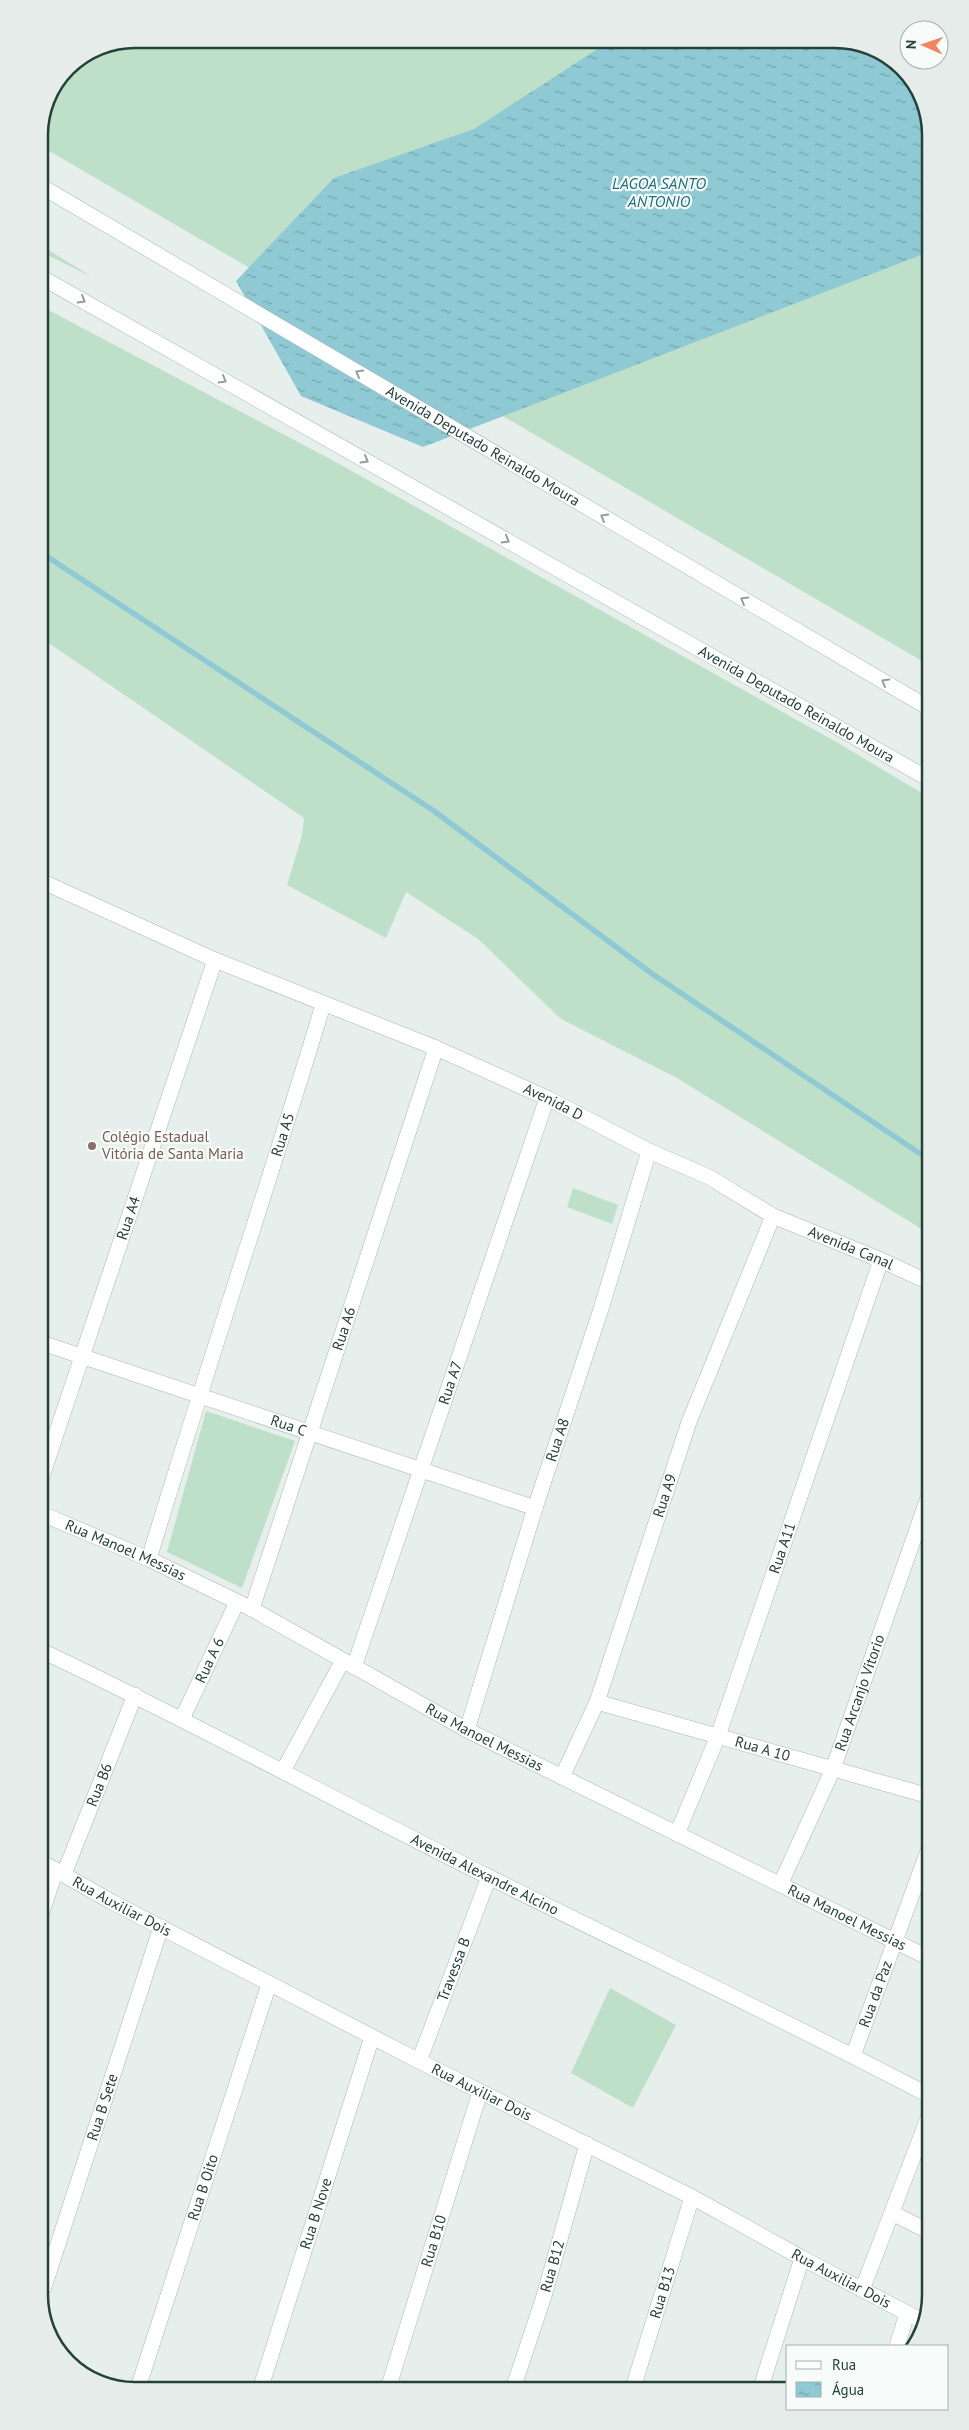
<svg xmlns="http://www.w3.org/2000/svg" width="969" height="2430" viewBox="0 0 969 2430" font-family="'PT Sans',sans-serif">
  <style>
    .grass { fill: #bfe0c8 }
    .water { fill: url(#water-ripples) }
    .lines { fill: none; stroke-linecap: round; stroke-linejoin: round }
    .stream { stroke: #8ec9d4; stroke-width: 5.5 }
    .street-casing { stroke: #a8b8b2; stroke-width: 16 }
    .secondary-casing { stroke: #a4bbb3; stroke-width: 16 }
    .street { stroke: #fff; stroke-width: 15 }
    .secondary { stroke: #fff; stroke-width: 15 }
    .oneway { stroke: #92a09c }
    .education-dot { fill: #8d6e63; stroke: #f7fbf9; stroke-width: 2 }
    .labels { text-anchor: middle; stroke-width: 4.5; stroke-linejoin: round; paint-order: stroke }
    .street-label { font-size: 15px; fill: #24423a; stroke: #f7fbf9 }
    .education-label { font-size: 15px; fill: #785e54; stroke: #f7fbf9; text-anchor: start }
    .water-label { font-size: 16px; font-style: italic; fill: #1c6f80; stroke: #f7fbf9 }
    .rim { fill: none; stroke: #24423a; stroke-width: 2.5 }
  </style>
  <defs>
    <pattern id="water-ripples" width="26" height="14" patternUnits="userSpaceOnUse" patternTransform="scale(1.25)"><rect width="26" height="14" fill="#8ec9d4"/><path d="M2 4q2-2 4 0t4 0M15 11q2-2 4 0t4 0" fill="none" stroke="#74a5ad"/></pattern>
  </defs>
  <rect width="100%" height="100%" fill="#e6efeb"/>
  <!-- grass -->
  <path class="grass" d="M 135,39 L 841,39 L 893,59 L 925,104 L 927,664 L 39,145 L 39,129 L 67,67 L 98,46 Z
    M 39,244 L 92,277 L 39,251 Z
    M 39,305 L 332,460 L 838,743 L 927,796 L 928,1233 L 677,1078 L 561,1019 L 478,939 L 406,892 L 386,938 L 287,885 L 302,835 L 304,818 L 40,637 Z
    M 573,1188 L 618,1205 L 612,1224 L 567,1207 Z
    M 206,1411 L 295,1441 L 242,1588 L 167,1552 Z
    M 610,1988 L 676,2025 L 633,2108 L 571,2073 Z"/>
  <!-- water -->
  <path class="water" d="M 613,39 L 841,39 L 893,59 L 925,104 L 926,253 L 423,447 L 301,396 L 236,281 L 334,178 L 474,129 Z"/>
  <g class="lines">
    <!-- stream -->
    <path class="stream" d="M 40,552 L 434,811 L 651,973 L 928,1159"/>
    <!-- street casing -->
    <g class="street-casing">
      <g id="street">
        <path id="s1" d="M 41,881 L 215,960 L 436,1048 L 547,1098 L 649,1151 L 709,1177 L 773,1216 L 881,1260 L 928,1282"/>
        <path id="s2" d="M 42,1343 L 535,1508"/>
        <path id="s3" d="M 42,1476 L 215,960"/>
        <path id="s4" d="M 42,1514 L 149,1559 L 252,1609 L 467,1730 L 929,1958"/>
        <path id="s5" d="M 149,1559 C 205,1373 267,1190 323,1005"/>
        <path id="s6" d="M 252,1609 L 436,1048"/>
        <path id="s7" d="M 354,1667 L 547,1098"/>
        <path id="s8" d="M 597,1702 L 929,1796"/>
        <path id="s9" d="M 182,1719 L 237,1602"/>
        <path id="s10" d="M 467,1730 L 535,1508 L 601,1309 L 649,1151"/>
        <path d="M 283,1771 L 342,1662"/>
        <path id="s11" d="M 562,1777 L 597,1702 L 689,1422 L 773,1216"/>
        <path id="s12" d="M 677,1834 L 718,1736 L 881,1260"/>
        <path id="s13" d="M 43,1863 L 112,1902 L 419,2061 L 692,2197 L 802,2258 L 922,2321"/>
        <path id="s14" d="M 64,1874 L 135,1695"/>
        <path id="s15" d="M 781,1883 L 833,1769 L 928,1498"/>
        <path d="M 43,1909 L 56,1870"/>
        <path id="s16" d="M 853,2056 L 929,1848"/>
        <path id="s17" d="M 419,2061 L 489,1877"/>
        <path d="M 892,2213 L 930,2232"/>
        <path id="s18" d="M 44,2287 L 161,1927"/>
        <path d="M 862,2290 L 930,2113"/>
        <path d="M 897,2346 L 907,2313"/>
        <path d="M 761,2387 L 802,2258"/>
        <path id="s19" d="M 633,2388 L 692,2197"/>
        <path id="s20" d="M 388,2389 L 480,2092"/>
        <path id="s21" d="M 513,2389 L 544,2296 L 587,2144"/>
        <path id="s22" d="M 260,2390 L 372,2037"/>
        <path id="s23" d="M 137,2391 L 269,1984"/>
      </g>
    </g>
    <!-- secondary casing -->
    <g class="secondary-casing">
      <g id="secondary">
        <path id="s24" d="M 39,185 L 927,707"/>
        <path id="s25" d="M 39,276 L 927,778"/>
        <path id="s26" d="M 42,1651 C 193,1722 338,1802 487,1876 C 635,1950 784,2019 930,2096"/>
      </g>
    </g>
    <!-- street -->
    <use href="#street" class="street"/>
    <!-- secondary -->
    <use href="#secondary" class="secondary"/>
  </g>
  <!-- one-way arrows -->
  <defs><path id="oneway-chevron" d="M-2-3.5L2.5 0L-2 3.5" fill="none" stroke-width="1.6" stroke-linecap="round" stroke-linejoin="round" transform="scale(1.25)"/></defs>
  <g class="oneway">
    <use href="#oneway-chevron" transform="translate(82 300) rotate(30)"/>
    <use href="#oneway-chevron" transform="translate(359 373) rotate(-150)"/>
    <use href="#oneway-chevron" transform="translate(223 380) rotate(30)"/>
    <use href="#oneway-chevron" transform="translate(365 460) rotate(30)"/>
    <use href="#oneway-chevron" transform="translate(604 517) rotate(-150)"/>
    <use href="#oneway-chevron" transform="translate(506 540) rotate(30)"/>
    <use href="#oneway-chevron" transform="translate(744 600) rotate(-150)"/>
    <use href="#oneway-chevron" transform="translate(885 682) rotate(-150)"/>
  </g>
  <!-- markers -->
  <circle class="education-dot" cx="92" cy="1146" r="5"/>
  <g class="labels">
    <!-- street labels -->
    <g class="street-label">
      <text dy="5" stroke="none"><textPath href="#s24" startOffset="515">Avenida Deputado Reinaldo Moura</textPath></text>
      <text dy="5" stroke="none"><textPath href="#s25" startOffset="870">Avenida Deputado Reinaldo Moura</textPath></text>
      <text dy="5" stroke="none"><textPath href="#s1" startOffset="558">Avenida D</textPath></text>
      <text dy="5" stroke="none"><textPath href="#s5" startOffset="445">Rua A5</textPath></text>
      <text dy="5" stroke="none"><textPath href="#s3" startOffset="272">Rua A4</textPath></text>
      <text dy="5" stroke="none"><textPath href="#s1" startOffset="890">Avenida Canal</textPath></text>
      <text dy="5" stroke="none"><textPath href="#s6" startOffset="295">Rua A6</textPath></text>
      <text dy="5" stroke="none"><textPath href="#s7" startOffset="300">Rua A7</textPath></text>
      <text dy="5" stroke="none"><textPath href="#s2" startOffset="260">Rua C</textPath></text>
      <text dy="5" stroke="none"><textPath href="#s10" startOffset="304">Rua A8</textPath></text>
      <text dy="5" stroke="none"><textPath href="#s11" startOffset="300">Rua A9</textPath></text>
      <text dy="5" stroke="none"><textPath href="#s12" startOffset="305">Rua A11</textPath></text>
      <text dy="5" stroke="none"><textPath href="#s4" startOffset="91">Rua Manoel Messias</textPath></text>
      <text dy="5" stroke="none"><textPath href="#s9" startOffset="65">Rua A 6</textPath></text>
      <text dy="5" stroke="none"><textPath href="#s15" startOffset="206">Rua Arcanjo Vitorio</textPath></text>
      <text dy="5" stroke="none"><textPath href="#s4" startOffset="496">Rua Manoel Messias</textPath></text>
      <text dy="5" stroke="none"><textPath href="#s8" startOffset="172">Rua A 10</textPath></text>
      <text dy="5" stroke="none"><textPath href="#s14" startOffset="96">Rua B6</textPath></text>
      <text dy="5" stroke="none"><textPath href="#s26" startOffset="496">Avenida Alexandre Alcino</textPath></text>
      <text dy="5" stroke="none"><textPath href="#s13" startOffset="90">Rua Auxiliar Dois</textPath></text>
      <text dy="5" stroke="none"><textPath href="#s4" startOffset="901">Rua Manoel Messias</textPath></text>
      <text dy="5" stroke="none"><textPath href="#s17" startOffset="98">Travessa B</textPath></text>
      <text dy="5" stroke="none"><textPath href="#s16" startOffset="66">Rua da Paz</textPath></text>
      <text dy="5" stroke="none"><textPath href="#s13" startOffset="495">Rua Auxiliar Dois</textPath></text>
      <text dy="5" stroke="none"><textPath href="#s18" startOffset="189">Rua B Sete</textPath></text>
      <text dy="5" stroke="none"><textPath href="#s23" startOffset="214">Rua B Oito</textPath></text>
      <text dy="5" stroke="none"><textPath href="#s22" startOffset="185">Rua B Nove</textPath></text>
      <text dy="5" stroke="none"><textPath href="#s20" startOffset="155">Rua B10</textPath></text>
      <text dy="5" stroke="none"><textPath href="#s21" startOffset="129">Rua B12</textPath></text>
      <text dy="5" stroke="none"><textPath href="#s13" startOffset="900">Rua Auxiliar Dois</textPath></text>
      <text dy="5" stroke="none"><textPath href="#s19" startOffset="100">Rua B13</textPath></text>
    </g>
    <!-- education labels -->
    <g class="education-label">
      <text x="102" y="1142">Colégio Estadual<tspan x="102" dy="17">Vitória de Santa Maria</tspan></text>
    </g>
    <!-- water labels -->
    <g class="water-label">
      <text x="659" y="189">LAGOA SANTO<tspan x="659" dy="18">ANTONIO</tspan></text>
    </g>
  </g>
  <!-- crop -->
  <path d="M0 0H969V2430H0ZM135 48H835A87 87 0 0 1 922 135V2295A87 87 0 0 1 835 2382H135A87 87 0 0 1 48 2295V135A87 87 0 0 1 135 48Z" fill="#e6ecea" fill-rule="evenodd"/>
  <path class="rim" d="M135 48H835A87 87 0 0 1 922 135V2295A87 87 0 0 1 835 2382H135A87 87 0 0 1 48 2295V135A87 87 0 0 1 135 48Z"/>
  <!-- legend -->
  <rect x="786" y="2345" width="162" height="65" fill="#f7fbf9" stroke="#a3b1ad"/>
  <rect x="796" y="2361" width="25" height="8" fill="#ffffff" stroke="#a3b1ad"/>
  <text x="832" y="2370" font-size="15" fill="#24423a">Rua</text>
  <rect x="796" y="2382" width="25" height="15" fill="url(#water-ripples)" stroke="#a3b1ad"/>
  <text x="832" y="2395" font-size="15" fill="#24423a">Água</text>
  <!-- north arrow -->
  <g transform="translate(924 45) rotate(272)"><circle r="24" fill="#f7fbf9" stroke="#a3b1ad"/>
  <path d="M0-4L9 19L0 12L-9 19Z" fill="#f4845f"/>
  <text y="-8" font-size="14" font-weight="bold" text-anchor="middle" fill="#24423a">N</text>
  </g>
</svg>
